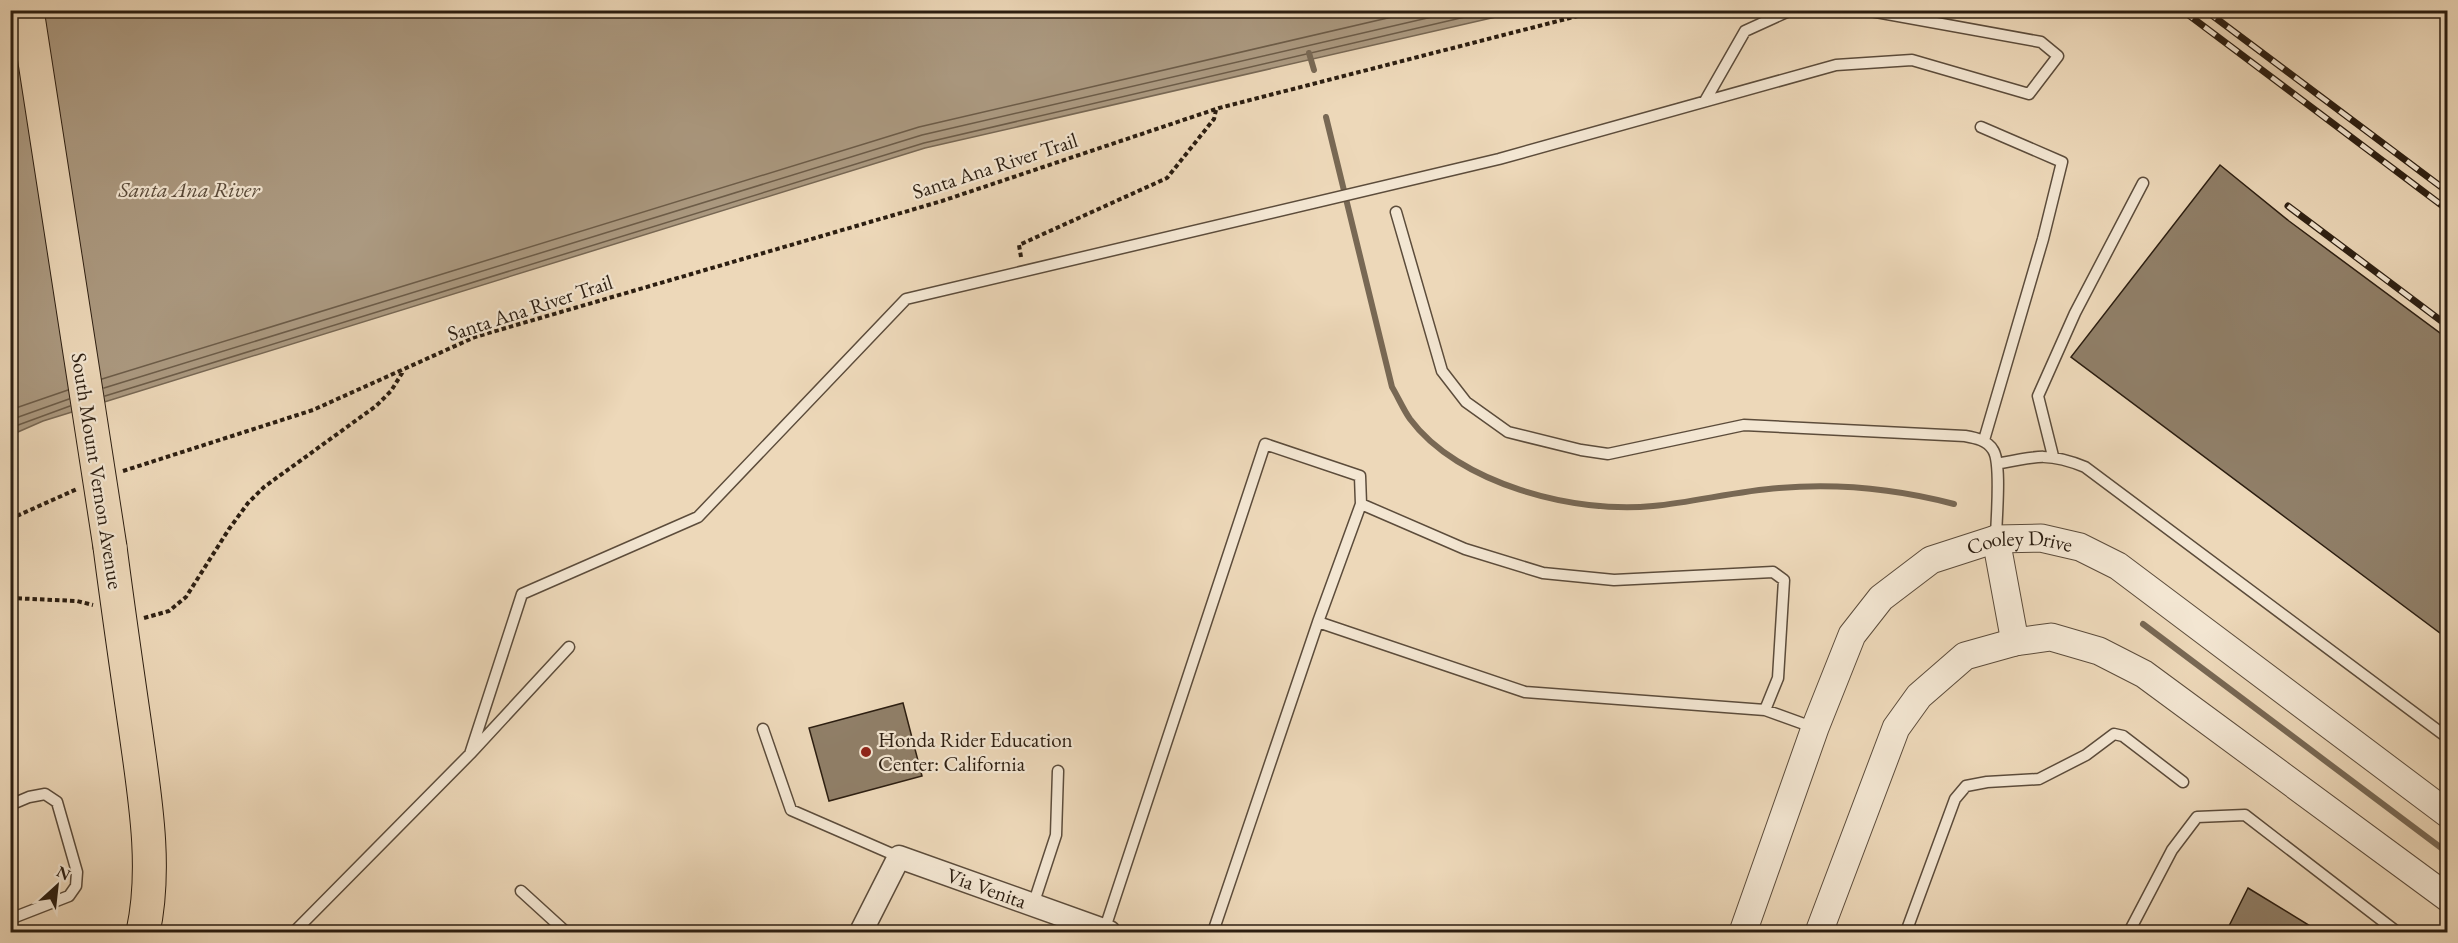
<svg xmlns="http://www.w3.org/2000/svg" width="2458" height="943" viewBox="0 0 2458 943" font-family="'EB Garamond',serif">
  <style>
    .water { fill: #ab9980; stroke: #786854; stroke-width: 1.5 }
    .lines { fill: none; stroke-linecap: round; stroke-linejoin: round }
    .shore { stroke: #6c5c48; stroke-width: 1.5 }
    .stream { stroke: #786854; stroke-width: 6 }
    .building { fill: #907f68; stroke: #2c1e11; stroke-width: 1.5 }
    .service-casing { stroke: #5c4c3b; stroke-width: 13 }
    .minor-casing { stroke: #5c4c3b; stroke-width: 25 }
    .tertiary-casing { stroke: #5c4c3b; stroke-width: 29 }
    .primary-casing { stroke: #2c1e11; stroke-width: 35 }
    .path { stroke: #2c1e11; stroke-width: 4; stroke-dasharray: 4.5 3; stroke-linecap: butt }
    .service { stroke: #f3e6d2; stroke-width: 10 }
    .minor { stroke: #f3e6d2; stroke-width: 22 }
    .tertiary { stroke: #f3e6d2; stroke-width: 27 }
    .primary { stroke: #edd8b9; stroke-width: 33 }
    .rail-casing { stroke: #2c1e11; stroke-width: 7 }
    .rail { stroke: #f3e6d2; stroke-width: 4.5; stroke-dasharray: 14; stroke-linecap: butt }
    .primary-bridge-casing { stroke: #2c1e11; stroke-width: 35; stroke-linecap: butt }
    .primary-bridge { stroke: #edd8b9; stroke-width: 33 }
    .poi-dot { fill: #8f2418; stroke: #f3e6d2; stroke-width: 2 }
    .labels { text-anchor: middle; stroke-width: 4.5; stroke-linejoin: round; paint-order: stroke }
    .street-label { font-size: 21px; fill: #2c1e11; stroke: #f3e6d2 }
    .poi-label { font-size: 21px; fill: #2c1e11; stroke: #f3e6d2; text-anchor: start }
    .water-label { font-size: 22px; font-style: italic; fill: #584938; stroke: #f3e6d2 }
  </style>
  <rect width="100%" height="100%" fill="#edd8b9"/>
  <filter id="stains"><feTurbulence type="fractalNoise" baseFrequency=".00333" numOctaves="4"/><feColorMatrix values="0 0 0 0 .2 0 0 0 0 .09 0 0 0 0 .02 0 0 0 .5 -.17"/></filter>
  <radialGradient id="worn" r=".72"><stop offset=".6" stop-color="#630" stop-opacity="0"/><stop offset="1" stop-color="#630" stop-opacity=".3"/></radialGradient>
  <!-- water -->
  <path class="water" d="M 11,11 L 1522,11 L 925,148 L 43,421 L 11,435 Z"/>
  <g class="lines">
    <!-- shore -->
    <path class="shore" d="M 102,379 L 919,127 L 1422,10
      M 104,388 L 922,135 L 1462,10
      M 105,396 L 924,143 L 1495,10
      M 10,410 L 68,390
      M 10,420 L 69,399
      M 10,428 L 70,406"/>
    <!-- stream -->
    <path class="stream" d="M 1309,53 L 1314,70
      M 1326,117 L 1392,387 C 1398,397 1403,409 1410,419 C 1458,484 1575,514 1653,506 C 1695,502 1737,491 1779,488 C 1838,483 1897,489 1954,504
      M 2143,624 L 2448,853"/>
  </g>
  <!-- building -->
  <path class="building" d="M 2220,165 L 2289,221 L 2448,339 L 2448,639 L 2071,357 Z
    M 903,703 L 922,776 L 829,801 L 809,728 Z
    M 2248,888 L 2320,932 L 2226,932 Z"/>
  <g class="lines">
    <!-- service casing -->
    <g class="service-casing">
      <path id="service" d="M 1705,101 L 1745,31 L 1791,10
        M 1981,127 L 2062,162 L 2043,239 L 1984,440
        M 1396,212 L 1442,371 L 1466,402 L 1508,432 L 1581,450 L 1608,454 L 1744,425 L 1965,436 C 1976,438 1987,440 1993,450 C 2002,463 1996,521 1996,539
        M 2053,456 L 2038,396 L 2075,313 L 2143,183
        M 1997,464 C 2035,456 2049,452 2085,467 L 2448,738
        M 1318,622 L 1525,692 L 1765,710
        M 763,729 L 791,810 L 899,857
        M 470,754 L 522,594 L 698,517 L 906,299 L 1499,159 L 1836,65 L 1912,60 L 2029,94 L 2058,56 L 2041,42 L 1865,10
        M 10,805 L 29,797 L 45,794 L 57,802 L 77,872 L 76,886 L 69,896 L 10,919
        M 521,891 L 566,932
        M 1033,905 L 1056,835 L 1058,771
        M 1104,931 L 1265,444 L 1360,476 L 1361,504 L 1465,549 L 1543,573 L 1614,580 L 1773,572 L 1784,580 L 1778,678 L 1765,710 L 1815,728
        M 294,932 L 470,754 L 569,647
        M 403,932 L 414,932
        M 1213,932 L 1318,622 L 1361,504
        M 1906,932 L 1955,799 L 1966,786 L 1987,782 L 2039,779 L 2086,755 L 2114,734 L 2123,736 L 2183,782
        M 2129,932 L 2172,850 L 2197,817 L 2245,815 L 2397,932"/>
    </g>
    <!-- minor casing -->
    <g class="minor-casing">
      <g id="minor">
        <path id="s1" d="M 861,932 L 899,857 L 1109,932"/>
      </g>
    </g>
    <!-- tertiary casing -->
    <g class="tertiary-casing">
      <g id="tertiary">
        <path d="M 1996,539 L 2015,642"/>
        <path id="s2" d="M 1743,932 L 1815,728 L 1852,635 L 1881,598 L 1931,560 L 1996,539 L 2041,538 L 2080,547 L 2118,566 L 2448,814"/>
        <path d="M 1819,932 L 1896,728 L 1919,696 L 1965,656 L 2015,642 L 2051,637 L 2099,651 L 2144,674 L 2448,898"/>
      </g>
    </g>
    <!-- primary casing -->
    <g class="primary-casing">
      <path id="primary" d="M 110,547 C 118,609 127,671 136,733 C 145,798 157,868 143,932"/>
    </g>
    <!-- path -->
    <path class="path" d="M 1021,257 L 1019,245 L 1167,178 L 1214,119 L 1216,110
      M 123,471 L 313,410 L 475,337 L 942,201 L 1219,108 L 1601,10
      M 10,519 L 77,489
      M 10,598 L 77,601 L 93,605
      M 144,618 L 169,611 L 186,597 L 229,529 L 248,503 L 264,487 L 376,406 L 391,391 L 404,370"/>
    <!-- service -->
    <use href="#service" class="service"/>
    <!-- minor -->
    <use href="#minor" class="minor"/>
    <!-- tertiary -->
    <use href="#tertiary" class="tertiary"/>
    <!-- primary -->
    <use href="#primary" class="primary"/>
    <!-- rail casing -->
    <g class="rail-casing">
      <path id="rail" d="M 2182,10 L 2448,210
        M 2205,10 L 2448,192
        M 2288,206 L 2448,326"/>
    </g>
    <!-- rail -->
    <use href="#rail" class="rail"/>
    <!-- primary-bridge casing -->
    <g class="primary-bridge-casing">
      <path id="primary-bridge" d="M 27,10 L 110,547"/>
    </g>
    <!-- primary-bridge -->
    <use href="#primary-bridge" class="primary-bridge"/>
  </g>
  <!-- markers -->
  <circle class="poi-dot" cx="866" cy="752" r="6"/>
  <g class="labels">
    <!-- street labels -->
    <g class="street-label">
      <text transform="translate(995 166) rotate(-18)" y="7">Santa Ana River Trail</text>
      <text transform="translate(530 308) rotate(-18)" y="7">Santa Ana River Trail</text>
      <text transform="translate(97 471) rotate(81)" y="7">South Mount Vernon Avenue</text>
      <text dy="7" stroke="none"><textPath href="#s2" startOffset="518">Cooley Drive</textPath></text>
      <text dy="7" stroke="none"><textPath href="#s1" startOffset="177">Via Venita</textPath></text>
    </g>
    <!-- poi labels -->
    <g class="poi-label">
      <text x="878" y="747">Honda Rider Education<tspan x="878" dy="24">Center: California</tspan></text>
    </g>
    <!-- water labels -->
    <g class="water-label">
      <text x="189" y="197">Santa Ana River</text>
    </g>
  </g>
  <!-- margin -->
  <rect width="2458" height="943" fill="none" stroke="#edd8b9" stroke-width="36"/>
  <rect x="12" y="12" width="2434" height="919" fill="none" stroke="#2c1e11" stroke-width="3"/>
  <rect x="18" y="18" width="2422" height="907" fill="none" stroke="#2c1e11" stroke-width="1.5"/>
  <!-- north arrow -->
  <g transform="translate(57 886) rotate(27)" stroke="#f3e6d2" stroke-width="4.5" paint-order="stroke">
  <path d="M0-4.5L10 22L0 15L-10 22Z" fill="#2c1e11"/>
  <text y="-9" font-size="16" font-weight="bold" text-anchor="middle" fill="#2c1e11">N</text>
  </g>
  <rect width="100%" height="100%" filter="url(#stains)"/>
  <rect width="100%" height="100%" fill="url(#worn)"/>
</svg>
